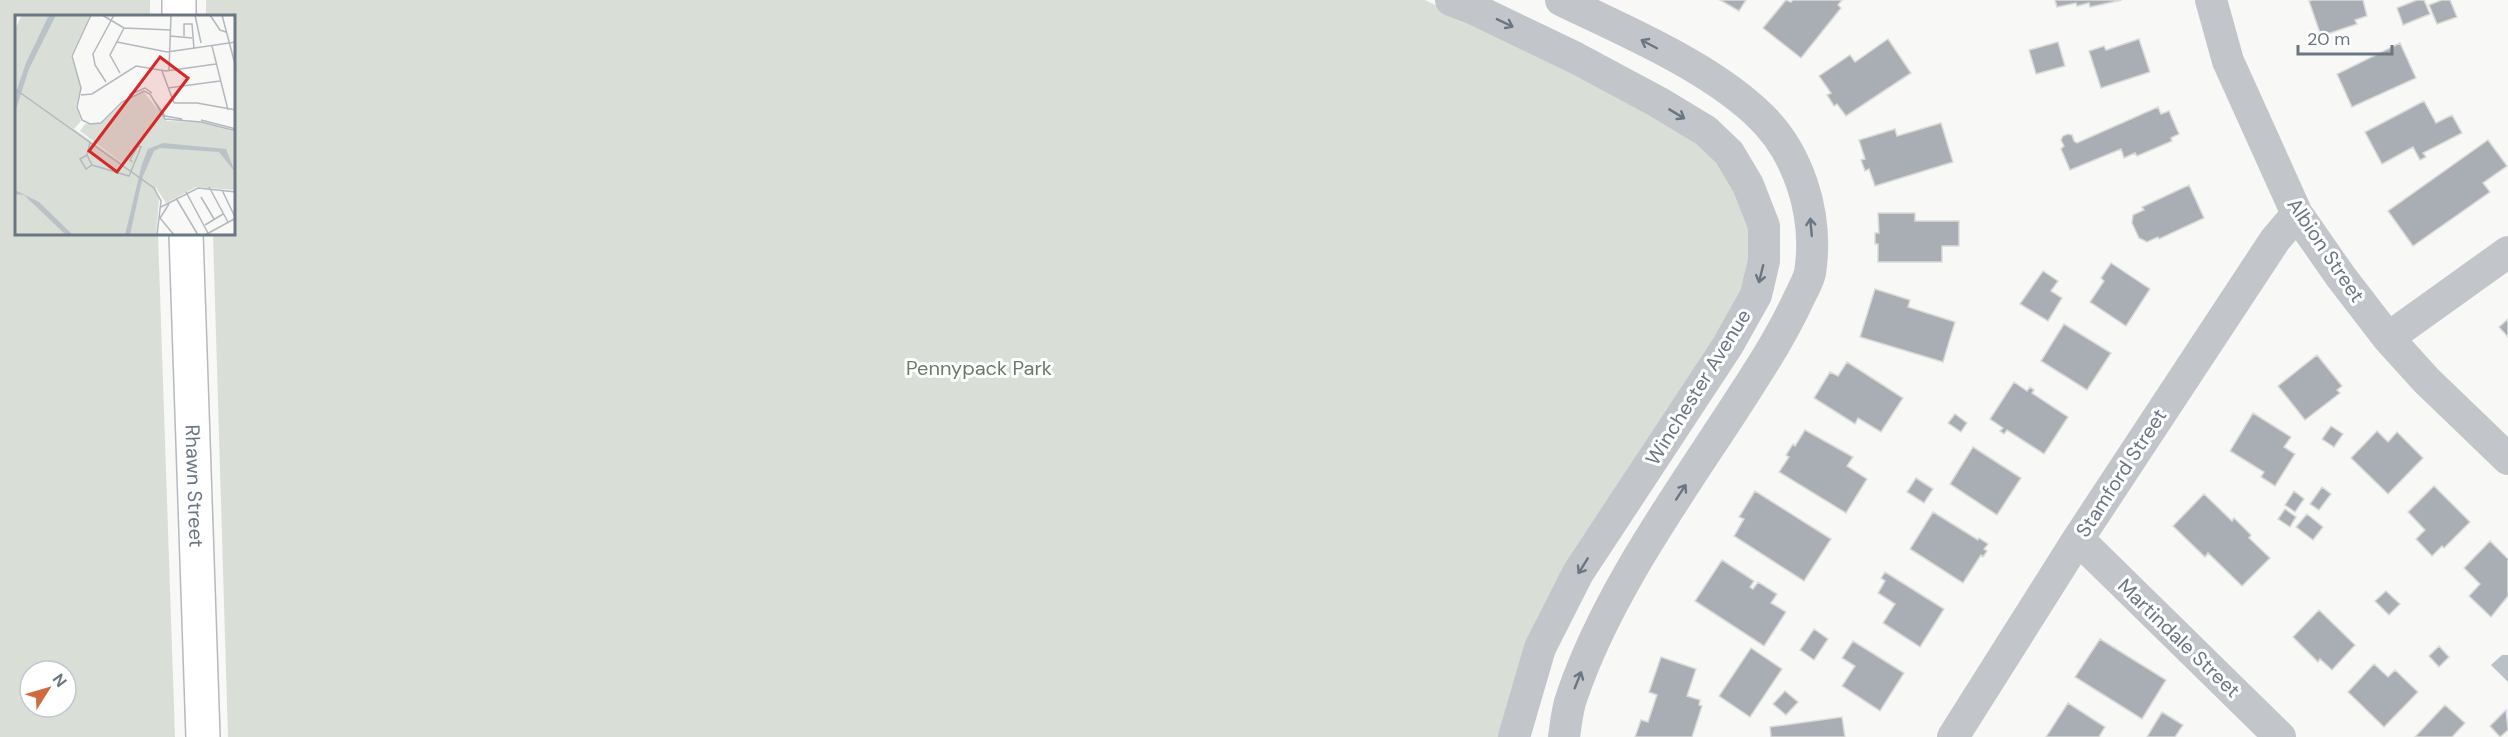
<svg xmlns="http://www.w3.org/2000/svg" width="2508" height="737" viewBox="0 0 2508 737" font-family="'DM Sans',sans-serif">
  <style>
    .green { fill: #d9ded7; fill-rule: evenodd }
    .water { fill: #bac2c7 }
    .building { fill: #a8aeb4; stroke: #dadad8; stroke-width: 1.5 }
    .lines { fill: none; stroke-linecap: round; stroke-linejoin: round }
    .major-casing { stroke: #b6b9bd; stroke-width: 36 }
    .minor { stroke: #c2c5c9; stroke-width: 32 }
    .major { stroke: #fff; stroke-width: 33 }
    .oneway { stroke: #6b7683 }
    .labels { text-anchor: middle; stroke-width: 6; stroke-linejoin: round; paint-order: stroke }
    .street-label { font-size: 20px; fill: #6b7683; stroke: #fff }
    .park-label { font-size: 20px; fill: #6b7b69; stroke: #fff }
    .inset-road { fill: none; stroke: #b3b8be; stroke-width: 1.5 }
    .view { fill: #d62828; fill-opacity: 0.15; stroke: #d62828; stroke-width: 3 }
    .inset-edge { fill: none; stroke: #6b7683; stroke-width: 3 }
  </style>
  <rect width="100%" height="100%" fill="#f8f8f6"/>
  <!-- green -->
  <path class="green" d="M 0,0 L 150,0 L 150,16 L 16,16 L 16,234 L 158,234 L 175,737 L 0,737 ZM 30,671 L 66,671 L 66,707 L 30,707 Z
    M 206,0 L 1425,0 L 1662,113 L 1737,178 L 1752,242 L 1741,296 L 1638,453 L 1501,737 L 228,737 L 213,234 L 234,234 L 234,16 L 206,16 Z"/>
  <!-- water -->
  <path class="water" d="M 2502,655 L 2508,655 L 2508,682 L 2491,665 Z"/>
  <!-- building -->
  <path class="building" d="M 1720,0 L 1746,0 L 1739,11 Z
    M 1786,0 L 1791,2 L 1793,0 L 1842,0 L 1838,5 L 1841,8 L 1801,58 L 1763,28 Z
    M 2055,0 L 2122,0 L 2090,7 L 2089,3 L 2077,6 L 2076,3 L 2057,7 Z
    M 2313,0 L 2363,0 L 2367,16 L 2355,20 L 2357,24 L 2321,36 L 2309,1 Z
    M 2417,0 L 2424,0 L 2430,14 L 2403,25 L 2397,8 Z
    M 2442,0 L 2450,0 L 2457,17 L 2437,24 L 2429,5 Z
    M 1888,39 L 1911,73 L 1846,116 L 1837,104 L 1834,106 L 1827,95 L 1831,93 L 1819,76 L 1850,55 L 1855,62 Z
    M 2139,39 L 2150,72 L 2101,88 L 2089,51 L 2104,46 L 2106,50 Z
    M 2058,42 L 2065,66 L 2036,74 L 2029,50 Z
    M 2400,43 L 2416,78 L 2352,107 L 2337,74 Z
    M 2424,101 L 2436,123 L 2452,115 L 2462,133 L 2423,153 L 2426,157 L 2420,160 L 2413,147 L 2382,164 L 2365,132 Z
    M 2158,107 L 2161,114 L 2169,111 L 2179,134 L 2171,138 L 2172,141 L 2137,156 L 2135,153 L 2124,158 L 2121,149 L 2070,170 L 2061,149 L 2064,146 L 2061,140 L 2063,136 L 2068,134 L 2072,135 L 2074,141 L 2077,143 Z
    M 1941,123 L 1953,162 L 1875,186 L 1869,169 L 1865,171 L 1861,160 L 1865,159 L 1859,140 L 1895,129 L 1897,136 Z
    M 2488,140 L 2507,166 L 2483,183 L 2490,192 L 2413,246 L 2388,211 Z
    M 2189,185 L 2204,218 L 2159,239 L 2158,237 L 2147,242 L 2139,238 L 2132,223 L 2133,215 L 2144,210 L 2142,207 Z
    M 1878,213 L 1915,213 L 1915,221 L 1959,221 L 1959,246 L 1942,246 L 1942,262 L 1878,262 L 1878,244 L 1875,244 L 1875,233 L 1879,233 Z
    M 2111,263 L 2150,289 L 2126,326 L 2090,302 L 2104,281 L 2101,278 Z
    M 2043,271 L 2058,281 L 2051,291 L 2062,298 L 2048,321 L 2020,304 Z
    M 1875,289 L 1910,300 L 1908,307 L 1955,322 L 1943,362 L 1860,337 Z
    M 2508,319 L 2508,337 L 2499,327 Z
    M 2064,324 L 2111,353 L 2087,390 L 2041,361 Z
    M 2317,355 L 2342,386 L 2337,390 L 2340,393 L 2305,420 L 2278,386 Z
    M 1847,362 L 1903,398 L 1881,432 L 1858,418 L 1855,424 L 1814,398 L 1830,372 L 1838,376 Z
    M 2014,382 L 2027,391 L 2030,387 L 2034,390 L 2032,393 L 2068,417 L 2044,454 L 2007,430 L 2004,434 L 2000,431 L 2003,428 L 1990,419 Z
    M 2253,413 L 2291,437 L 2284,447 L 2295,454 L 2275,486 L 2261,477 L 2264,472 L 2230,451 Z
    M 1955,414 L 1967,423 L 1961,432 L 1948,423 Z
    M 2331,426 L 2343,434 L 2334,447 L 2322,439 Z
    M 1805,430 L 1853,457 L 1847,466 L 1867,479 L 1846,513 L 1779,472 L 1789,457 L 1786,455 L 1793,444 L 1795,446 Z
    M 2377,431 L 2388,442 L 2397,432 L 2423,458 L 2388,494 L 2351,458 Z
    M 1973,447 L 2021,478 L 1997,515 L 1950,484 Z
    M 1916,478 L 1933,489 L 1924,503 L 1907,492 Z
    M 2434,486 L 2470,522 L 2444,548 L 2442,546 L 2432,556 L 2416,539 L 2425,530 L 2408,512 Z
    M 2322,487 L 2331,494 L 2319,510 L 2310,504 Z
    M 1755,491 L 1831,539 L 1804,581 L 1734,536 L 1744,519 L 1739,517 Z
    M 2294,491 L 2304,499 L 2295,512 L 2285,505 Z
    M 2204,494 L 2232,521 L 2234,518 L 2251,535 L 2249,538 L 2270,558 L 2242,586 L 2208,553 L 2205,557 L 2173,526 Z
    M 2285,509 L 2296,517 L 2290,527 L 2278,519 Z
    M 1933,512 L 1978,540 L 1979,538 L 1988,544 L 1984,549 L 1987,551 L 1983,557 L 1981,555 L 1963,583 L 1910,549 Z
    M 2307,514 L 2323,527 L 2313,540 L 2296,527 Z
    M 2490,541 L 2508,559 L 2508,596 L 2491,617 L 2469,596 L 2480,584 L 2464,568 Z
    M 1722,560 L 1754,581 L 1750,587 L 1753,589 L 1758,582 L 1777,594 L 1771,603 L 1786,612 L 1764,646 L 1695,601 Z
    M 1885,572 L 1944,609 L 1920,647 L 1883,623 L 1895,604 L 1878,593 L 1885,581 L 1881,578 Z
    M 2386,591 L 2400,604 L 2389,615 L 2375,601 Z
    M 2319,610 L 2355,645 L 2332,670 L 2320,659 L 2318,662 L 2293,637 Z
    M 1814,629 L 1828,639 L 1814,660 L 1800,650 Z
    M 2100,639 L 2166,680 L 2142,719 L 2075,677 Z
    M 1853,641 L 1904,673 L 1880,711 L 1842,686 L 1855,666 L 1842,658 Z
    M 2439,646 L 2449,657 L 2439,667 L 2429,656 Z
    M 1751,648 L 1782,669 L 1750,717 L 1719,696 Z
    M 1661,657 L 1696,669 L 1687,696 L 1700,700 L 1699,705 L 1702,706 L 1692,737 L 1635,737 L 1641,720 L 1648,722 L 1657,695 L 1649,692 Z
    M 2374,664 L 2388,677 L 2395,670 L 2418,692 L 2384,727 L 2348,692 Z
    M 1785,691 L 1798,702 L 1786,715 L 1773,704 Z
    M 2068,703 L 2105,727 L 2099,737 L 2046,737 Z
    M 2445,705 L 2465,723 L 2452,737 L 2415,737 Z
    M 2506,710 L 2508,730 L 2500,737 L 2490,726 Z
    M 2162,712 L 2183,725 L 2175,737 L 2147,737 Z
    M 1842,717 L 1845,737 L 1771,737 L 1770,727 Z"/>
  <g class="lines">
    <!-- major casing -->
    <g class="major-casing">
      <g id="major">
        <path d="M 179,0 L 179,16"/>
        <path id="s1" d="M 186,234 L 203,737"/>
      </g>
    </g>
    <!-- minor -->
    <path class="minor" d="M 1451,0 L 1472,8 L 1576,58 L 1658,102 L 1706,131 L 1729,153 L 1748,185 L 1764,226 L 1764,261 L 1756,295 L 1728,345 L 1578,573 L 1540,648 L 1514,737
      M 1561,0 C 1623,30 1704,64 1755,111 C 1799,150 1819,215 1810,273 C 1808,281 1803,290 1799,298 C 1784,331 1765,361 1745,392 C 1685,486 1608,589 1572,696 C 1567,709 1566,724 1564,737
      M 2211,0 L 2228,61 L 2297,214 L 2341,277 L 2388,338 L 2426,380 L 2508,459
      M 2388,338 L 2508,252
      M 2078,539 L 2280,737
      M 1953,737 L 2078,539 L 2275,240 L 2297,214"/>
    <!-- major -->
    <use href="#major" class="major"/>
  </g>
  <!-- one-way arrows -->
  <defs><path id="oneway-shaft" d="M-6 0H5M1.5-3L5.5 0L1.5 3" fill="none" stroke-width="1.6" stroke-linecap="round" stroke-linejoin="round" transform="scale(1.5)"/></defs>
  <g class="oneway">
    <use href="#oneway-shaft" transform="translate(1505 23) rotate(26)"/>
    <use href="#oneway-shaft" transform="translate(1649 44) rotate(-152)"/>
    <use href="#oneway-shaft" transform="translate(1677 114) rotate(31)"/>
    <use href="#oneway-shaft" transform="translate(1811 227) rotate(-95)"/>
    <use href="#oneway-shaft" transform="translate(1761 274) rotate(104)"/>
    <use href="#oneway-shaft" transform="translate(1681 492) rotate(-57)"/>
    <use href="#oneway-shaft" transform="translate(1583 566) rotate(122)"/>
    <use href="#oneway-shaft" transform="translate(1578 680) rotate(-68)"/>
  </g>
  <g class="labels">
    <!-- street labels -->
    <g class="street-label">
      <text transform="translate(2326 250) rotate(56)" y="7">Albion Street</text>
      <text transform="translate(1698 387) rotate(-58)" y="7">Winchester Avenue</text>
      <text transform="translate(2121 473) rotate(-57)" y="7">Stamford Street</text>
      <text dy="7" stroke="none"><textPath href="#s1" startOffset="252">Rhawn Street</textPath></text>
      <text transform="translate(2179 638) rotate(44)" y="7">Martindale Street</text>
    </g>
    <!-- park labels -->
    <g class="park-label">
      <text x="979" y="375">Pennypack Park</text>
    </g>
  </g>
  <!-- overview -->
  <g transform="translate(15 15)">
    <rect width="220" height="220" fill="#f8f8f6"/>
    <path d="M 7,0 L 75,0 L 56,41 L 66,73 L 61,91 L 66,106 L 59,114 L 114,153 L 65,116 L 70,109 L 87,108 L 110,86 L 128,76 L 152,106 L 184,107 L 220,117 L 220,175 L 181,172 L 151,188 L 140,171 L 144,184 L 141,220 L 0,220 L 0,14 Z" fill="#d9ded7"/>
    <path d="M 34,0 L 41,0 L 14,54 L 0,97 L 0,80 L 11,48 ZM 148,128 L 211,134 L 220,157 L 204,137 L 145,133 L 139,136 L 128,161 L 115,220 L 110,220 L 127,149 L 133,134 ZM 0,175 L 24,187 L 58,220 L 51,220 L 9,180 L 0,179 Z" fill="#bac2c7"/>
    <path class="inset-road" d="M 76,0 L 57,41 L 66,73 L 62,92 L 67,105 L 75,109 L 86,108 L 107,87 L 129,76 L 135,79 L 150,104 L 186,107 L 221,116M 87,0 L 109,13 L 156,15M 180,0 L 186,28M 195,0 L 205,15 L 211,17M 207,0 L 221,53M 155,21 L 177,23M 169,21 L 169,9 L 177,9 L 179,34M 102,27 L 152,37 L 221,27M 197,31 L 213,95M 154,55 L 156,0M 147,56 L 159,88M 105,58 L 95,40 L 109,13M 91,67 L 80,50 L 78,39 L 99,0M 153,73 L 205,66M 0,74 L 139,173 L 146,186 L 142,220M 66,80 L 77,79 L 121,51 L 151,56 L 201,49M 114,80 L 130,73 L 137,78M 140,87 L 150,101 L 167,104M 159,88 L 182,88 L 221,95M 186,105 L 221,114M 72,140 L 65,144 L 71,154 L 77,150 L 72,140 L 75,128M 77,150 L 114,161 L 126,132 L 123,131 L 115,145 L 118,147M 194,172 L 213,207M 207,175 L 220,202M 171,177 L 194,220M 186,182 L 199,204M 161,183 L 183,220M 154,189 L 145,203 L 159,220M 146,192 L 183,173 L 221,177M 190,210 L 208,199M 190,220 L 221,203"/>
    <path class="view" d="M 145,42 L 173,63 L 102,157 L 74,136 Z"/>
    <rect width="220" height="220" class="inset-edge"/>
  </g>
  <!-- north arrow -->
  <g transform="translate(48 689) rotate(53)"><circle r="28" fill="#ffffff" stroke="#c4c8cd" stroke-width="1.5"/>
  <path d="M0-4.5L10 22L0 15L-10 22Z" fill="#cf6b3e"/>
  <text y="-9" font-size="16" font-weight="bold" text-anchor="middle" fill="#6b7683">N</text>
  </g>
  <!-- scale -->
  <path d="M2298 45v9h94v-9" fill="none" stroke="#6b7683" stroke-width="3"/>
  <text x="2307" y="45" font-size="18" fill="#6b7683" stroke="#ffffff" stroke-width="4.5" paint-order="stroke">20 m</text>
</svg>
